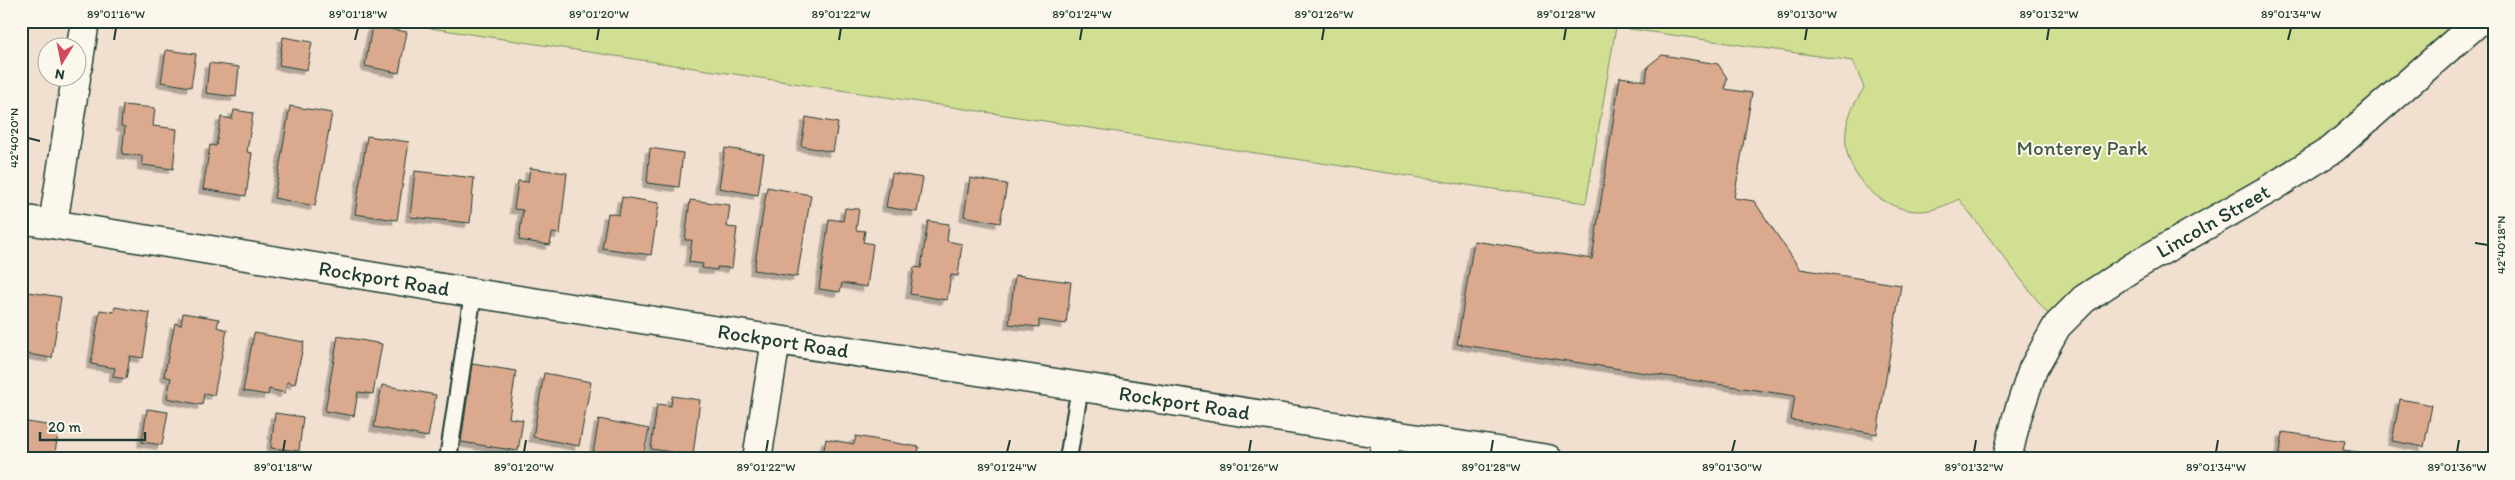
<svg xmlns="http://www.w3.org/2000/svg" width="2515" height="480" viewBox="0 0 2515 480" font-family="Itim,sans-serif">
  <style>
    .green { fill: #d1df92; stroke: #788e63 }
    .building { fill: #dba98d; stroke: #1f3d34; filter: url(#shadow) }
    .lines { fill: none; stroke-linecap: round; stroke-linejoin: round }
    .lane-casing { stroke: #1f3d34; stroke-width: 20 }
    .street-casing { stroke: #1f3d34; stroke-width: 31 }
    .secondary-casing { stroke: #1f3d34; stroke-width: 31 }
    .lane { stroke: #fbf7ec; stroke-width: 16 }
    .street { stroke: #fbf7ec; stroke-width: 28 }
    .secondary { stroke: #fbf7ec; stroke-width: 28 }
    .ticks { fill: none; stroke: #1f3d34; stroke-width: 2 }
    .labels { text-anchor: middle; stroke-width: 4; stroke-linejoin: round; paint-order: stroke }
    .park-label { font-size: 21px; fill: #435d47; stroke: #fbf7ec }
    .street-label { font-size: 21px; fill: #1f3d34; stroke: #fbf7ec }
    .neatline { fill: none; stroke: #1f3d34; stroke-width: 2 }
    .ticks-label { font-size: 12px; text-anchor: middle; fill: #1f3d34 }
  </style>
  <defs>
    <filter id="shadow"><feDropShadow dx="-4.5" dy="4.5" stdDeviation="0" flood-color="#0004"/></filter>
  </defs>
  <rect width="100%" height="100%" fill="#f1e0d0"/>
  <filter id="ink" filterUnits="userSpaceOnUse"><feTurbulence type="fractalNoise" baseFrequency=".02" numOctaves="2"/><feDisplacementMap in="SourceGraphic" scale="10" xChannelSelector="R" yChannelSelector="G"/><feConvolveMatrix kernelMatrix="1 2 1 2 8 2 1 2 1" color-interpolation-filters="sRGB"/></filter>
  <g filter="url(#ink)">
    <!-- green -->
    <path class="green" d="M 384,21 L 2479,21 L 2411,83 L 2057,326 L 1959,199 C 1945,206 1931,212 1915,211 C 1876,207 1841,172 1846,130 C 1848,114 1855,102 1864,88 L 1853,61 L 1616,27 L 1586,203 Z"/>
    <!-- building -->
    <path class="building" d="M 372,26 L 407,32 L 399,73 L 365,66 Z
      M 283,37 L 312,42 L 307,70 L 279,65 Z
      M 166,50 L 196,54 L 191,87 L 161,82 Z
      M 1662,55 L 1718,64 L 1727,78 L 1725,89 L 1752,93 L 1734,198 L 1754,201 L 1800,269 L 1901,285 L 1877,434 L 1791,420 L 1795,396 L 1457,344 L 1474,241 L 1592,259 L 1620,77 L 1646,81 L 1648,66 Z
      M 209,63 L 239,67 L 236,97 L 206,93 Z
      M 21,85 L 29,87 L 25,116 L 21,115 Z
      M 123,105 L 155,108 L 153,126 L 177,129 L 173,169 L 142,165 L 142,156 L 122,154 L 125,127 L 121,126 Z
      M 290,106 L 332,113 L 315,206 L 274,198 Z
      M 234,110 L 253,113 L 247,152 L 252,153 L 246,196 L 203,189 L 210,145 L 216,146 L 221,117 L 232,119 Z
      M 806,117 L 838,123 L 833,152 L 801,146 Z
      M 367,136 L 409,142 L 397,220 L 355,214 Z
      M 650,148 L 683,153 L 679,187 L 647,183 Z
      M 725,148 L 764,154 L 758,195 L 719,188 Z
      M 530,168 L 567,173 L 560,234 L 552,233 L 550,245 L 519,240 L 523,210 L 514,209 L 518,181 L 528,182 Z
      M 415,171 L 474,178 L 470,223 L 410,217 Z
      M 892,173 L 923,178 L 917,212 L 886,207 Z
      M 970,178 L 1007,184 L 1000,223 L 964,216 Z
      M 767,187 L 811,195 L 797,277 L 754,270 Z
      M 622,197 L 659,203 L 651,255 L 602,248 L 608,213 L 619,215 Z
      M 690,200 L 730,205 L 727,227 L 737,228 L 732,268 L 717,267 L 717,270 L 702,268 L 703,264 L 689,262 L 692,240 L 685,240 Z
      M 845,208 L 859,209 L 856,230 L 865,231 L 863,242 L 873,244 L 867,287 L 842,283 L 840,292 L 819,289 L 829,219 L 843,221 Z
      M 928,221 L 949,224 L 947,241 L 962,244 L 958,276 L 951,275 L 947,300 L 910,294 L 914,267 L 921,268 Z
      M 1015,275 L 1071,282 L 1066,324 L 1039,320 L 1039,327 L 1009,324 Z
      M 28,292 L 61,297 L 52,358 L 21,353 L 21,305 L 22,301 L 27,301 Z
      M 115,307 L 150,313 L 143,358 L 130,356 L 126,379 L 113,377 L 115,368 L 91,364 L 100,310 L 114,312 Z
      M 183,313 L 219,319 L 217,327 L 227,330 L 214,395 L 204,393 L 202,405 L 167,398 L 171,378 L 164,376 L 175,323 L 181,325 Z
      M 254,333 L 304,342 L 295,384 L 287,382 L 285,393 L 269,389 L 268,395 L 243,391 Z
      M 338,336 L 382,344 L 373,394 L 358,392 L 354,416 L 325,411 Z
      M 472,364 L 516,371 L 509,418 L 523,420 L 518,451 L 461,442 Z
      M 544,373 L 591,382 L 579,446 L 533,437 Z
      M 382,385 L 436,395 L 428,437 L 374,427 Z
      M 672,396 L 700,400 L 693,455 L 651,449 L 657,404 L 671,406 Z
      M 2400,399 L 2432,405 L 2424,447 L 2392,441 Z
      M 147,409 L 168,412 L 162,445 L 142,442 Z
      M 275,413 L 303,417 L 299,451 L 271,448 Z
      M 599,419 L 649,429 L 643,459 L 592,459 Z
      M 21,421 L 59,427 L 54,459 L 21,459 Z
      M 2283,432 L 2345,441 L 2343,450 L 2365,453 L 2364,459 L 2279,459 Z
      M 856,436 L 919,447 L 917,459 L 822,459 L 826,439 L 854,444 Z"/>
    <g class="lines">
      <!-- lane casing -->
      <g class="lane-casing">
        <path id="lane" d="M 448,459 L 473,293
          M 1068,459 L 1080,387"/>
      </g>
      <!-- street casing -->
      <g class="street-casing">
        <g id="street">
          <path d="M 78,66 L 85,21"/>
          <path d="M 53,224 L 76,78"/>
          <path d="M 757,459 L 776,340"/>
          <path d="M 1383,459 L 1387,434"/>
          <path id="s1" d="M 2007,459 L 2017,417 L 2033,369 L 2057,326 L 2084,299 L 2133,267 L 2273,187 L 2333,149 L 2479,21"/>
        </g>
      </g>
      <!-- secondary casing -->
      <g class="secondary-casing">
        <g id="secondary">
          <path id="s2" d="M 21,219 L 473,293 L 1548,459"/>
        </g>
      </g>
      <!-- lane -->
      <use href="#lane" class="lane"/>
      <!-- street -->
      <use href="#street" class="street"/>
      <!-- secondary -->
      <use href="#secondary" class="secondary"/>
    </g>
  </g>
  <!-- ticks -->
  <path class="ticks" d="M 114,40 L 116,28M 355,40 L 358,28M 597,40 L 599,28M 839,40 L 841,28M 1080,40 L 1082,28M 1322,40 L 1324,28M 1564,40 L 1566,28M 1805,40 L 1807,28M 2047,40 L 2049,28M 2288,40 L 2291,28M 28,138 L 40,141M 2475,243 L 2488,245M 283,452 L 285,440M 524,452 L 526,440M 766,452 L 768,440M 1007,452 L 1010,440M 1249,452 L 1251,440M 1491,452 L 1493,440M 1732,452 L 1735,440M 1974,452 L 1976,440M 2216,452 L 2218,440M 2457,452 L 2459,440"/>
  <g class="labels">
    <!-- park labels -->
    <g class="park-label">
      <text x="2082" y="155">Monterey Park</text>
    </g>
    <!-- street labels -->
    <g class="street-label">
      <text dy="7" stroke="none"><textPath href="#s1" startOffset="332">Lincoln Street</textPath></text>
      <text dy="7" stroke="none"><textPath href="#s2" startOffset="368">Rockport Road</textPath></text>
      <text dy="7" stroke="none"><textPath href="#s2" startOffset="772">Rockport Road</textPath></text>
      <text dy="7" stroke="none"><textPath href="#s2" startOffset="1178">Rockport Road</textPath></text>
    </g>
  </g>
  <!-- margin -->
  <rect width="2515" height="480" fill="none" stroke="#fbf7ec" stroke-width="55"/>
  <!-- north arrow -->
  <g transform="translate(62 62) rotate(190)"><circle r="24" fill="#fbf7ec" stroke="#a3ada2"/>
  <path d="M0-4L9 19L0 12L-9 19Z" fill="#d1495b"/>
  <text y="-8" font-size="14" font-weight="bold" text-anchor="middle" fill="#1f3d34">N</text>
  </g>
  <!-- scale -->
  <path d="M40 432v8h105v-8" fill="none" stroke="#1f3d34" stroke-width="2.5"/>
  <text x="48" y="432" font-size="15" fill="#1f3d34" stroke="#fbf7ec" stroke-width="4" paint-order="stroke">20 m</text>
  <rect x="28" y="28" width="2460" height="424" class="neatline"/>
  <g class="ticks-label">
    <text x="116" y="18">89°01'16"W</text>
    <text x="358" y="18">89°01'18"W</text>
    <text x="599" y="18">89°01'20"W</text>
    <text x="841" y="18">89°01'22"W</text>
    <text x="1082" y="18">89°01'24"W</text>
    <text x="1324" y="18">89°01'26"W</text>
    <text x="1566" y="18">89°01'28"W</text>
    <text x="1807" y="18">89°01'30"W</text>
    <text x="2049" y="18">89°01'32"W</text>
    <text x="2291" y="18">89°01'34"W</text>
    <text transform="translate(14 138) rotate(-90)" y="4">42°40'20"N</text>
    <text transform="translate(2501 245) rotate(-90)" y="4">42°40'18"N</text>
    <text x="283" y="471">89°01'18"W</text>
    <text x="524" y="471">89°01'20"W</text>
    <text x="766" y="471">89°01'22"W</text>
    <text x="1007" y="471">89°01'24"W</text>
    <text x="1249" y="471">89°01'26"W</text>
    <text x="1491" y="471">89°01'28"W</text>
    <text x="1732" y="471">89°01'30"W</text>
    <text x="1974" y="471">89°01'32"W</text>
    <text x="2216" y="471">89°01'34"W</text>
    <text x="2457" y="471">89°01'36"W</text>
  </g>
</svg>
